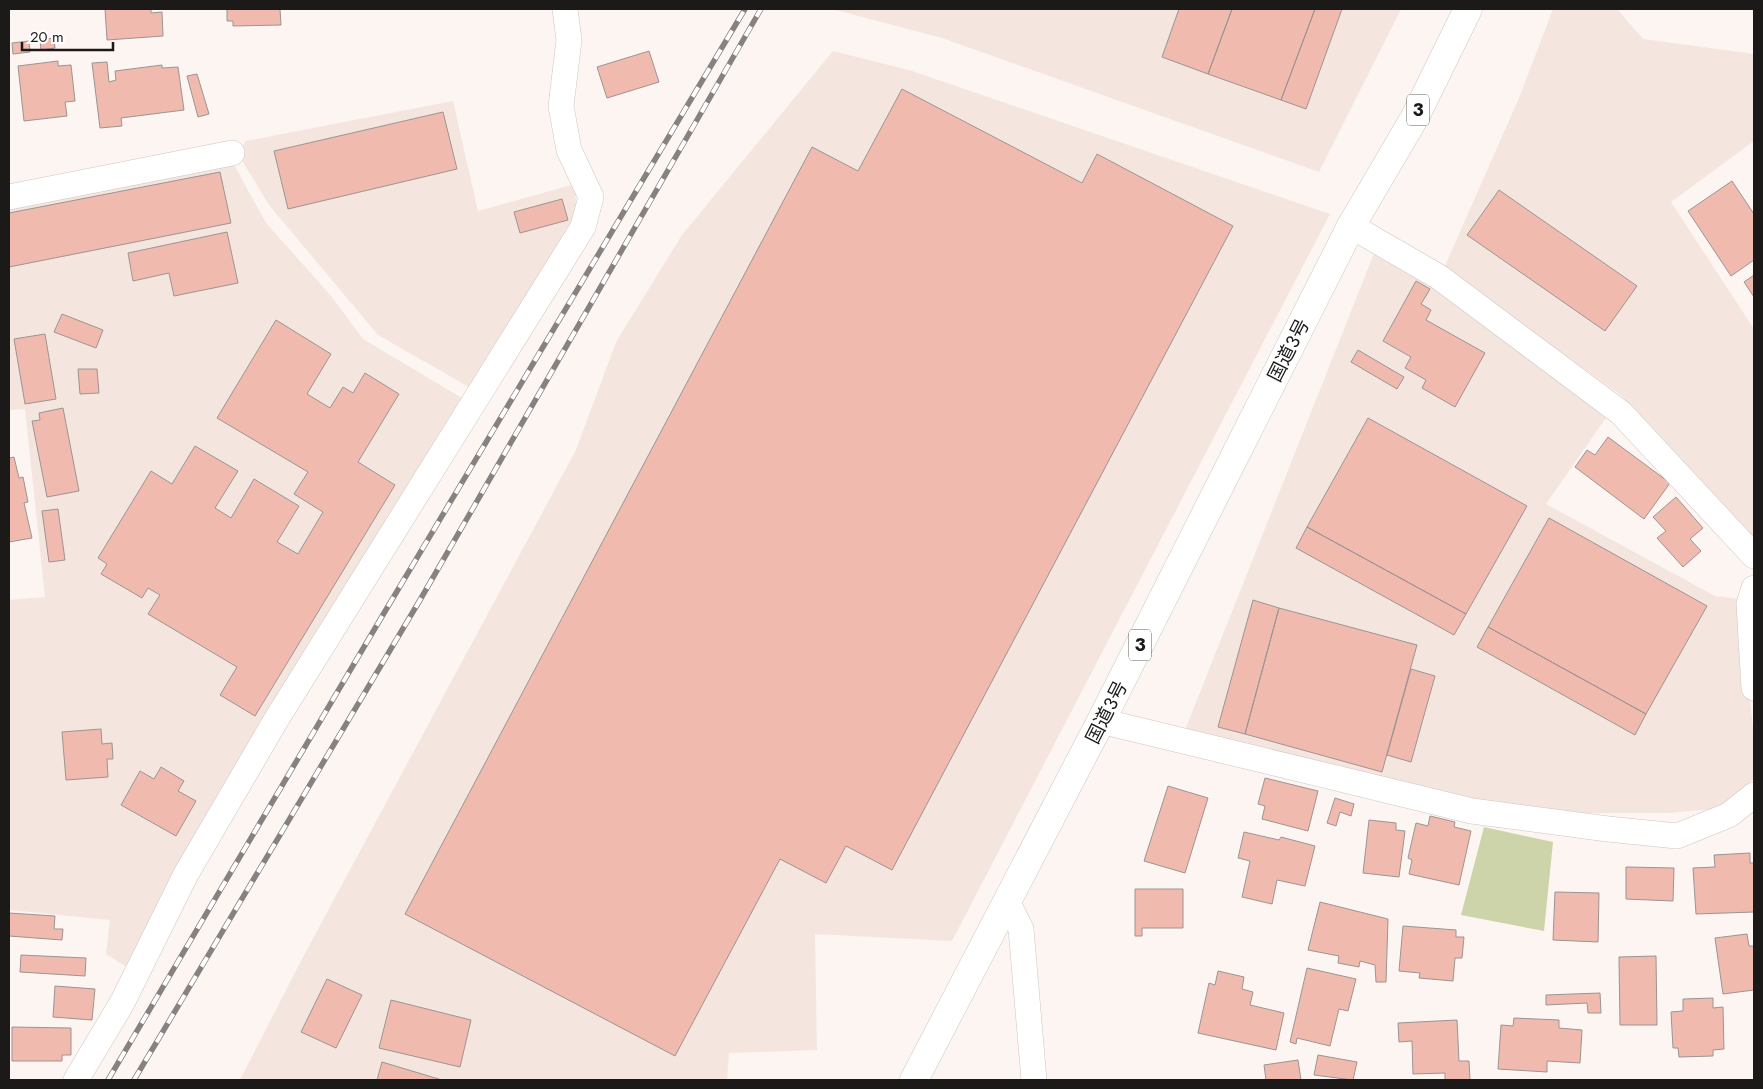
<svg xmlns="http://www.w3.org/2000/svg" width="1763" height="1089" viewBox="0 0 1763 1089" font-family="Jost,'Noto Sans JP',sans-serif">
  <style>
    .built { fill: #f4e6de }
    .green { fill: #cdd4a9 }
    .building { fill: #f1baae; stroke: #9c9493 }
    .lines { fill: none; stroke-linecap: round; stroke-linejoin: round }
    .minor-casing { stroke: #cdc6c3; stroke-width: 26 }
    .trunk-casing { stroke: #cdc6c3; stroke-width: 29 }
    .minor { stroke: #fff; stroke-width: 25 }
    .trunk { stroke: #fff; stroke-width: 28 }
    .rail-casing { stroke: #878280; stroke-width: 5.5 }
    .rail { stroke: #fff; stroke-width: 4; stroke-dasharray: 11; stroke-linecap: butt }
    .labels { text-anchor: middle; stroke-width: 4.5; stroke-linejoin: round; paint-order: stroke }
    .shield { fill: #fff; stroke: #605f5e; stroke-width: 1 }
    .shield-label { font-size: 18px; font-weight: bold; fill: #1c1a19 }
    .street-label { font-size: 19px; fill: #1c1a19; stroke: #fff }
  </style>
  <rect width="100%" height="100%" fill="#fcf5f1"/>
  <!-- built -->
  <path class="built" d="M 832,9 L 1401,9 L 1319,172 L 942,38 Z
    M 1553,9 L 1617,9 L 1643,39 L 1754,54 L 1754,141 L 1671,202 L 1754,329 L 1754,537 L 1622,396 L 1444,268 L 1519,98 Z
    M 833,51 L 909,70 L 1330,214 L 952,941 L 815,934 L 817,1050 L 729,1053 L 727,1080 L 240,1080 L 303,957 L 576,450 L 616,342 L 682,235 Z
    M 453,101 L 478,211 L 575,184 L 577,226 L 469,387 L 378,335 L 269,205 L 238,154 L 246,141 Z
    M 233,163 L 266,223 L 332,297 L 363,339 L 462,398 L 128,968 L 106,954 L 110,920 L 9,910 L 9,600 L 45,597 L 25,409 L 9,410 L 9,207 Z
    M 1377,246 L 1610,412 L 1546,504 L 1715,596 L 1740,599 L 1754,740 L 1754,779 L 1716,809 L 1667,813 L 1570,813 L 1462,800 L 1185,730 Z"/>
  <!-- green -->
  <path class="green" d="M 1484,827 L 1553,842 L 1544,931 L 1461,915 Z"/>
  <!-- building -->
  <path class="building" d="M 105,9 L 151,9 L 151,13 L 162,12 L 163,36 L 107,40 Z
    M 227,9 L 280,9 L 281,25 L 233,26 L 233,21 L 227,21 Z
    M 1179,9 L 1232,9 L 1208,74 L 1162,57 Z
    M 1232,9 L 1315,9 L 1281,100 L 1208,74 Z
    M 1315,9 L 1342,9 L 1306,109 L 1281,100 Z
    M 54,38 L 55,48 L 41,50 L 40,40 Z
    M 29,41 L 30,52 L 13,54 L 12,43 Z
    M 649,51 L 659,82 L 607,98 L 597,67 Z
    M 58,61 L 58,66 L 71,65 L 75,101 L 65,102 L 67,116 L 24,121 L 18,66 Z
    M 107,62 L 109,82 L 116,80 L 115,71 L 162,65 L 162,68 L 178,67 L 184,110 L 121,118 L 122,126 L 100,128 L 92,63 Z
    M 197,74 L 209,114 L 198,117 L 187,76 Z
    M 902,89 L 1082,183 L 1097,154 L 1233,226 L 892,870 L 846,846 L 826,883 L 780,859 L 675,1056 L 405,914 L 812,147 L 858,171 Z
    M 443,112 L 457,169 L 288,209 L 274,151 Z
    M 220,172 L 231,223 L 9,267 L 9,213 Z
    M 1732,181 L 1754,214 L 1754,260 L 1731,276 L 1688,211 Z
    M 1499,190 L 1637,286 L 1605,331 L 1467,235 Z
    M 562,199 L 568,220 L 520,233 L 514,212 Z
    M 227,232 L 238,283 L 174,296 L 169,273 L 133,281 L 128,253 Z
    M 1754,275 L 1754,297 L 1744,282 Z
    M 1416,281 L 1430,289 L 1421,304 L 1431,310 L 1426,320 L 1485,353 L 1455,407 L 1422,388 L 1426,380 L 1405,368 L 1411,357 L 1383,341 Z
    M 62,314 L 103,330 L 96,348 L 54,332 Z
    M 276,320 L 331,354 L 307,394 L 330,408 L 343,387 L 353,393 L 365,373 L 399,394 L 358,462 L 395,485 L 255,716 L 220,695 L 237,667 L 148,614 L 160,595 L 148,588 L 142,598 L 101,574 L 107,564 L 98,558 L 151,471 L 172,484 L 195,446 L 238,471 L 215,508 L 231,518 L 254,479 L 299,506 L 277,542 L 298,554 L 323,512 L 294,494 L 308,472 L 217,418 Z
    M 45,334 L 56,399 L 25,404 L 14,339 Z
    M 1358,350 L 1404,377 L 1397,389 L 1351,362 Z
    M 78,369 L 97,369 L 99,393 L 80,394 Z
    M 63,408 L 79,491 L 47,497 L 32,421 L 40,420 L 39,413 Z
    M 1368,418 L 1527,506 L 1466,614 L 1307,527 Z
    M 1608,437 L 1670,483 L 1644,519 L 1575,467 L 1587,450 L 1595,455 Z
    M 14,457 L 19,478 L 23,477 L 28,502 L 24,503 L 32,538 L 9,542 L 9,458 Z
    M 1676,497 L 1703,528 L 1690,539 L 1701,551 L 1683,567 L 1657,538 L 1666,531 L 1653,517 Z
    M 58,509 L 65,560 L 49,562 L 42,511 Z
    M 1549,518 L 1707,606 L 1646,714 L 1488,627 Z
    M 1307,527 L 1466,614 L 1454,635 L 1296,548 Z
    M 1253,600 L 1279,608 L 1245,734 L 1218,727 Z
    M 1279,608 L 1417,645 L 1382,772 L 1245,734 Z
    M 1488,627 L 1646,714 L 1635,735 L 1477,647 Z
    M 1411,669 L 1435,676 L 1411,762 L 1387,755 Z
    M 101,729 L 102,744 L 112,743 L 113,759 L 107,759 L 108,777 L 66,780 L 62,732 Z
    M 161,767 L 184,781 L 178,791 L 196,801 L 176,836 L 121,805 L 140,771 L 154,779 Z
    M 1265,778 L 1318,791 L 1308,831 L 1262,819 L 1265,806 L 1258,804 Z
    M 1168,786 L 1208,798 L 1185,873 L 1144,861 Z
    M 1335,798 L 1354,804 L 1351,816 L 1340,812 L 1336,826 L 1327,823 Z
    M 1430,816 L 1455,822 L 1454,827 L 1471,831 L 1459,885 L 1409,874 L 1412,860 L 1408,858 L 1416,823 L 1428,826 Z
    M 1369,820 L 1396,823 L 1396,830 L 1405,831 L 1399,877 L 1363,873 Z
    M 1244,832 L 1279,840 L 1281,837 L 1315,846 L 1305,886 L 1277,880 L 1272,904 L 1242,897 L 1250,861 L 1238,858 Z
    M 1750,853 L 1750,863 L 1754,863 L 1754,912 L 1696,914 L 1693,868 L 1715,867 L 1714,855 Z
    M 1626,867 L 1674,868 L 1673,901 L 1626,899 Z
    M 1135,889 L 1183,889 L 1183,928 L 1142,928 L 1142,936 L 1135,936 Z
    M 1555,892 L 1599,893 L 1598,942 L 1553,940 Z
    M 1320,902 L 1388,919 L 1386,982 L 1376,982 L 1375,965 L 1360,961 L 1359,967 L 1338,963 L 1339,956 L 1308,950 Z
    M 9,913 L 55,916 L 54,929 L 63,929 L 62,940 L 9,936 Z
    M 1403,926 L 1456,930 L 1456,937 L 1464,937 L 1462,958 L 1455,958 L 1453,981 L 1419,978 L 1420,973 L 1399,971 Z
    M 1747,934 L 1749,946 L 1754,946 L 1754,990 L 1723,994 L 1715,938 Z
    M 21,955 L 86,958 L 85,976 L 20,972 Z
    M 1656,956 L 1657,1025 L 1620,1025 L 1619,957 Z
    M 1307,968 L 1356,979 L 1348,1011 L 1339,1009 L 1330,1046 L 1297,1038 L 1296,1044 L 1290,1042 Z
    M 1218,971 L 1244,977 L 1242,989 L 1253,992 L 1250,1005 L 1284,1013 L 1276,1050 L 1198,1033 L 1209,983 L 1215,985 Z
    M 327,979 L 362,995 L 336,1048 L 301,1032 Z
    M 55,986 L 95,989 L 92,1020 L 53,1017 Z
    M 1600,993 L 1601,1013 L 1588,1013 L 1587,1003 L 1546,1005 L 1546,995 Z
    M 1713,998 L 1713,1008 L 1723,1007 L 1724,1049 L 1713,1050 L 1713,1056 L 1679,1057 L 1678,1048 L 1673,1048 L 1671,1012 L 1683,1011 L 1683,999 Z
    M 391,1000 L 471,1020 L 460,1067 L 379,1048 Z
    M 1514,1018 L 1559,1020 L 1559,1028 L 1582,1030 L 1580,1063 L 1547,1061 L 1547,1072 L 1498,1069 L 1501,1025 L 1513,1026 Z
    M 1457,1020 L 1459,1061 L 1469,1061 L 1470,1080 L 1445,1080 L 1445,1073 L 1413,1074 L 1412,1041 L 1399,1042 L 1398,1023 Z
    M 12,1027 L 71,1028 L 71,1055 L 62,1055 L 62,1061 L 12,1061 Z
    M 1318,1055 L 1357,1062 L 1353,1080 L 1314,1075 Z
    M 1298,1060 L 1301,1080 L 1266,1080 L 1264,1065 Z
    M 382,1062 L 442,1080 L 377,1080 Z"/>
  <g class="lines">
    <!-- minor casing -->
    <g class="minor-casing">
      <path id="minor" d="M 9,197 L 232,153
        M 1351,226 L 1439,277 L 1621,413 L 1754,556
        M 1754,588 L 1749,604 L 1754,688
        M 1101,721 L 1472,811 L 1608,829 L 1677,836 L 1729,815 L 1754,795
        M 1007,901 L 1021,929 L 1034,1080
        M 76,1080 L 122,1003 L 186,874 L 276,720 L 583,227 L 591,197 L 569,150 L 561,106 L 569,40 L 565,9"/>
    </g>
    <!-- trunk casing -->
    <g class="trunk-casing">
      <path id="trunk" d="M 914,1080 L 1101,721 L 1351,226 L 1415,117 L 1468,9"/>
    </g>
    <!-- minor -->
    <use href="#minor" class="minor"/>
    <!-- trunk -->
    <use href="#trunk" class="trunk"/>
    <!-- rail casing -->
    <g class="rail-casing">
      <path id="rail" d="M 108,1080 L 387,608 L 745,9
        M 134,1080 L 420,600 L 761,9"/>
    </g>
    <!-- rail -->
    <use href="#rail" class="rail"/>
  </g>
  <g class="labels">
    <!-- shield labels -->
    <g class="shield">
      <rect x="1407" y="94.5" width="22" height="31" rx="4"/>
      <rect x="1129" y="629.5" width="22" height="31" rx="4"/>
    </g>
    <g class="shield-label">
      <text x="1418" y="116">3</text>
      <text x="1140" y="651">3</text>
    </g>
    <!-- street labels -->
    <g class="street-label">
      <text transform="translate(1288 350) rotate(-63)" y="7">国道3号</text>
      <text transform="translate(1106 712) rotate(-63)" y="7">国道3号</text>
    </g>
  </g>
  <!-- border -->
  <rect width="1763" height="1089" fill="none" stroke="#1c1a19" stroke-width="20"/>
  <!-- scale -->
  <path d="M22 42v8h91v-8" fill="none" stroke="#1c1a19" stroke-width="2.5"/>
  <text x="30" y="42" font-size="15" fill="#1c1a19" stroke="#ffffff" stroke-width="4" paint-order="stroke">20 m</text>
</svg>
